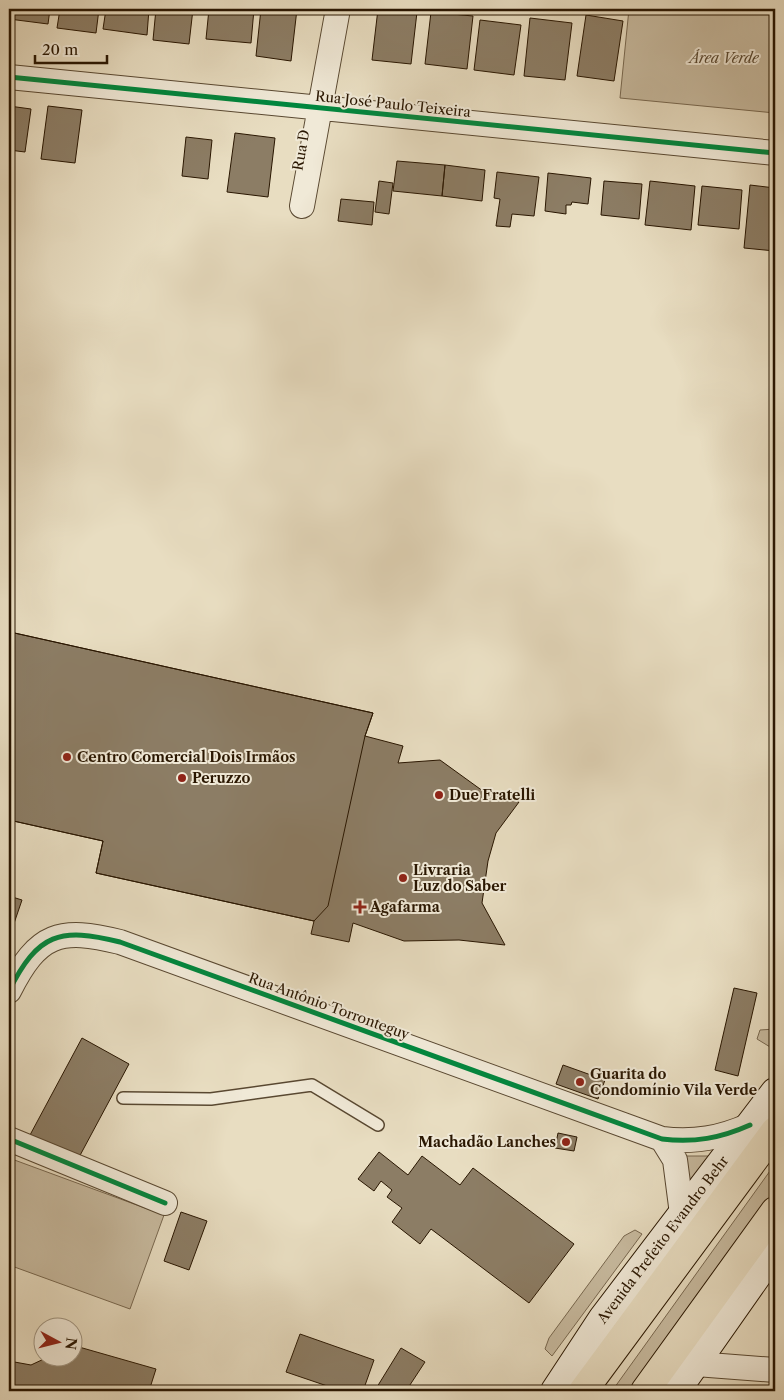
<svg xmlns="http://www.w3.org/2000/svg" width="784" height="1400" viewBox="0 0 784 1400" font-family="'Libre Caslon Text',serif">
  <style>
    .green { fill: #c8bba0; stroke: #786850 }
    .building { fill: #8c7d65; stroke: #291601 }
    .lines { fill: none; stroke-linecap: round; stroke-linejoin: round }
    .lane-casing { stroke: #594831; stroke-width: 14 }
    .street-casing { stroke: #594831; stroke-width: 26 }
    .secondary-casing { stroke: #291601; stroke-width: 30 }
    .highway-casing { stroke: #291601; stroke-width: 30 }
    .lane { stroke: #f0e9d7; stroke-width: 11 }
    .street { stroke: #f0e9d7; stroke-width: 24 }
    .secondary { stroke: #f0e9d7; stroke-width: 28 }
    .highway { stroke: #e8ddc1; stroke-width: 28 }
    .cycleway-casing { stroke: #f0e9d7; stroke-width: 8 }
    .cycleway { stroke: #00873e; stroke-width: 5 }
    .poi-dot { fill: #8f2418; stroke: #f0e9d7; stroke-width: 2 }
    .labels { text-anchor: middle; stroke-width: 4; stroke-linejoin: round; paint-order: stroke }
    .park-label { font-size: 14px; font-style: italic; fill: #594831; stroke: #f0e9d7 }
    .street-label { font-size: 14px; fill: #291601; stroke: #f0e9d7 }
    .poi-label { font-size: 14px; font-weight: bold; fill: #291601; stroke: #f0e9d7; text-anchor: start }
  </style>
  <rect width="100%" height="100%" fill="#e8ddc1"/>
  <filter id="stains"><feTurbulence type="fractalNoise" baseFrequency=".004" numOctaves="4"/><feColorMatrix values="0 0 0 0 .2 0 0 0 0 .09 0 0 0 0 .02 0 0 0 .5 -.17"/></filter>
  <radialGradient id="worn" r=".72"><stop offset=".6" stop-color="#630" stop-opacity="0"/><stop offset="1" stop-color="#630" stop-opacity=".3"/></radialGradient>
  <!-- green -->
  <path class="green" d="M 629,9 L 775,9 L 775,113 L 620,98 Z
    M 775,1029 L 775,1050 L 757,1039 L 760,1030 Z
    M 682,1156 L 713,1156 L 689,1185 Z
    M 9,1158 L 164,1215 L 130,1309 L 9,1265 Z
    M 775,1164 L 775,1190 L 630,1391 L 612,1391 Z
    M 635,1230 L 642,1234 L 552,1356 L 545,1349 L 549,1338 L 624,1236 Z"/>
  <!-- building -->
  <path class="building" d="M 9,9 L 50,9 L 48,24 L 9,19 Z
    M 60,9 L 99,9 L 96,33 L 57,28 Z
    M 106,9 L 149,9 L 147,35 L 103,29 Z
    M 156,9 L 193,9 L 189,44 L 153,40 Z
    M 209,9 L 254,9 L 251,43 L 206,39 Z
    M 261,9 L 297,9 L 291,61 L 256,56 Z
    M 378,9 L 417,12 L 411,64 L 372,60 Z
    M 431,12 L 473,16 L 467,69 L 425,64 Z
    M 586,15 L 623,21 L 614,81 L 577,76 Z
    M 530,18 L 572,23 L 565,80 L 524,76 Z
    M 480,20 L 521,25 L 514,75 L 474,70 Z
    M 9,106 L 31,109 L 25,152 L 9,150 Z
    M 48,106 L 82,110 L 75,163 L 41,159 Z
    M 235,133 L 275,138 L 268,197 L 227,192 Z
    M 186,137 L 212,140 L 208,179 L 182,176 Z
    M 397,161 L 445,165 L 442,196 L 393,191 Z
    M 445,165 L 485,170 L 482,201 L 442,196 Z
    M 497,172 L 539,177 L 534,216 L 512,214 L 510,227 L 496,226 L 500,199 L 494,198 Z
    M 548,173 L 591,178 L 588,204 L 572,202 L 571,205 L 566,205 L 566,214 L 545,211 Z
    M 379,181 L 393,183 L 389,214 L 375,212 Z
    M 604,181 L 642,184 L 639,219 L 601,215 Z
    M 650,181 L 695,186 L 691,230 L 645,225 Z
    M 750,185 L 775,188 L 775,251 L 744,248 Z
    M 702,186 L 742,190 L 739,229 L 698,225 Z
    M 341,199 L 374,202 L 372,225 L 338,221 Z
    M 10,632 L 373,713 L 365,736 L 328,906 L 314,921 L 96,873 L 103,841 L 9,820 Z
    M 10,632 L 373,713 L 365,736 L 403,746 L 398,763 L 440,760 L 487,794 L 519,802 L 496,833 L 488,861 L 482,903 L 505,945 L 459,940 L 404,941 L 353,923 L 349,942 L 311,934 L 314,921 L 96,873 L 103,841 L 9,820 Z
    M 9,896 L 22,900 L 9,938 Z
    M 734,988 L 757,993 L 738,1076 L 715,1070 Z
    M 82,1038 L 129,1064 L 77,1161 L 30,1135 Z
    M 563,1065 L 605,1080 L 598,1099 L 556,1084 Z
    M 558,1133 L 577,1137 L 574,1151 L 555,1148 Z
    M 379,1152 L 408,1175 L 422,1156 L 460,1185 L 473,1168 L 574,1244 L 529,1303 L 431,1229 L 420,1244 L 392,1222 L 402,1208 L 387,1197 L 392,1190 L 381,1181 L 374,1191 L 358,1179 Z
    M 181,1212 L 207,1221 L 189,1270 L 164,1261 Z
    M 300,1334 L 374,1360 L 363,1391 L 342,1391 L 286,1372 Z
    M 72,1345 L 156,1369 L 149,1391 L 9,1391 L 9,1361 L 31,1365 L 46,1358 L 72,1358 Z
    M 401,1348 L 425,1362 L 406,1391 L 383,1391 L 377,1387 Z"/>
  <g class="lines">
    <!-- lane casing -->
    <g class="lane-casing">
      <path id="lane" d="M 123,1098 L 211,1099 L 312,1085 L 378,1125"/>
    </g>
    <!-- street casing -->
    <g class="street-casing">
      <path id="street" d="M 9,77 L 775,153
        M 302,206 L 338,9
        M 9,991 C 38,933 60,927 120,942 L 662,1139 C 694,1143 721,1138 750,1125
        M 9,1139 L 165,1203
        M 662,1139 L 675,1160 L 682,1214
        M 696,1364 L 775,1370"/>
    </g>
    <!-- secondary casing -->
    <g class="secondary-casing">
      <g id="secondary">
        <path id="s1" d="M 555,1391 L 603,1318 L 775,1092"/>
        <path d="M 676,1391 L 775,1250"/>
      </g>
    </g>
    <!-- highway casing -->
    <g class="highway-casing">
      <path id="highway" d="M 583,1391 L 775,1131
        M 645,1391 L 775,1211"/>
    </g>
    <!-- lane -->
    <use href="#lane" class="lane"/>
    <!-- street -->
    <use href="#street" class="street"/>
    <!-- secondary -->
    <use href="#secondary" class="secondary"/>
    <!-- highway -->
    <use href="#highway" class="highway"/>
    <!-- cycleway casing -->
    <g class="cycleway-casing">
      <path id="cycleway" d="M 9,77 L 775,153
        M 9,991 C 38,933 60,927 120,942 L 662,1139 C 694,1143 721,1138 750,1125
        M 9,1139 L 165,1203"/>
    </g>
    <!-- cycleway -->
    <use href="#cycleway" class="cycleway"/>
  </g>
  <!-- markers -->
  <g class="poi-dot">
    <circle cx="67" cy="757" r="5"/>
    <circle cx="182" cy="778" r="5"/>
    <circle cx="439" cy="795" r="5"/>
    <circle cx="403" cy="878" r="5"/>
    <path d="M357.5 899.5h5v5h5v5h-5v5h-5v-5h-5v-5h5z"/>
    <circle cx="580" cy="1082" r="5"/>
    <circle cx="566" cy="1142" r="5"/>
  </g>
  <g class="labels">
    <!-- park labels -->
    <g class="park-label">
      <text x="724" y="63">Área Verde</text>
    </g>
    <!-- street labels -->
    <g class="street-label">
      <text transform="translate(393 104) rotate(6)" y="5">Rua José Paulo Teixeira</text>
      <text transform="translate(301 150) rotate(-80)" y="5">Rua D</text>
      <text transform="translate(329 1006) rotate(20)" y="5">Rua Antônio Torronteguy</text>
      <text dy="5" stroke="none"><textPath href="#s1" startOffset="186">Avenida Prefeito Evandro Behr</textPath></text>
    </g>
    <!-- poi labels -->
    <g class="poi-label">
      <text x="77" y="762">Centro Comercial Dois Irmãos</text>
      <text x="192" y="783">Peruzzo</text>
      <text x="449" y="800">Due Fratelli</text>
      <text x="413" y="875">Livraria<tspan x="413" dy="16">Luz do Saber</tspan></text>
      <text x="370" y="912">Agafarma</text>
      <text x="590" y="1079">Guarita do<tspan x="590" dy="16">Condomínio Vila Verde</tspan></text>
      <text x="556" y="1147" text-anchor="end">Machadão Lanches</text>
    </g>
  </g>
  <!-- margin -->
  <rect width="784" height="1400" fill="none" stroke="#e8ddc1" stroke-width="30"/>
  <rect x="10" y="10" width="764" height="1380" fill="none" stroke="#291601" stroke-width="2.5"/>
  <rect x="15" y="15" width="754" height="1370" fill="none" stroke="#291601"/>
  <!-- north arrow -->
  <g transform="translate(58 1342) rotate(97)"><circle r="24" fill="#f0e9d7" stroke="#a09581"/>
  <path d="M0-4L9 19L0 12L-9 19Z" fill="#8f2418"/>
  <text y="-8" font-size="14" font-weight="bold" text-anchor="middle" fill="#291601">N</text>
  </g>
  <!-- scale -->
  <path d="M35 55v8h72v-8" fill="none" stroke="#291601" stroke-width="2.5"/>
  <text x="42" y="55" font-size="15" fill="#291601" stroke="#f0e9d7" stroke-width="4" paint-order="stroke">20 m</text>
  <rect width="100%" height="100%" filter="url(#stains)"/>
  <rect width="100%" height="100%" fill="url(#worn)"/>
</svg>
